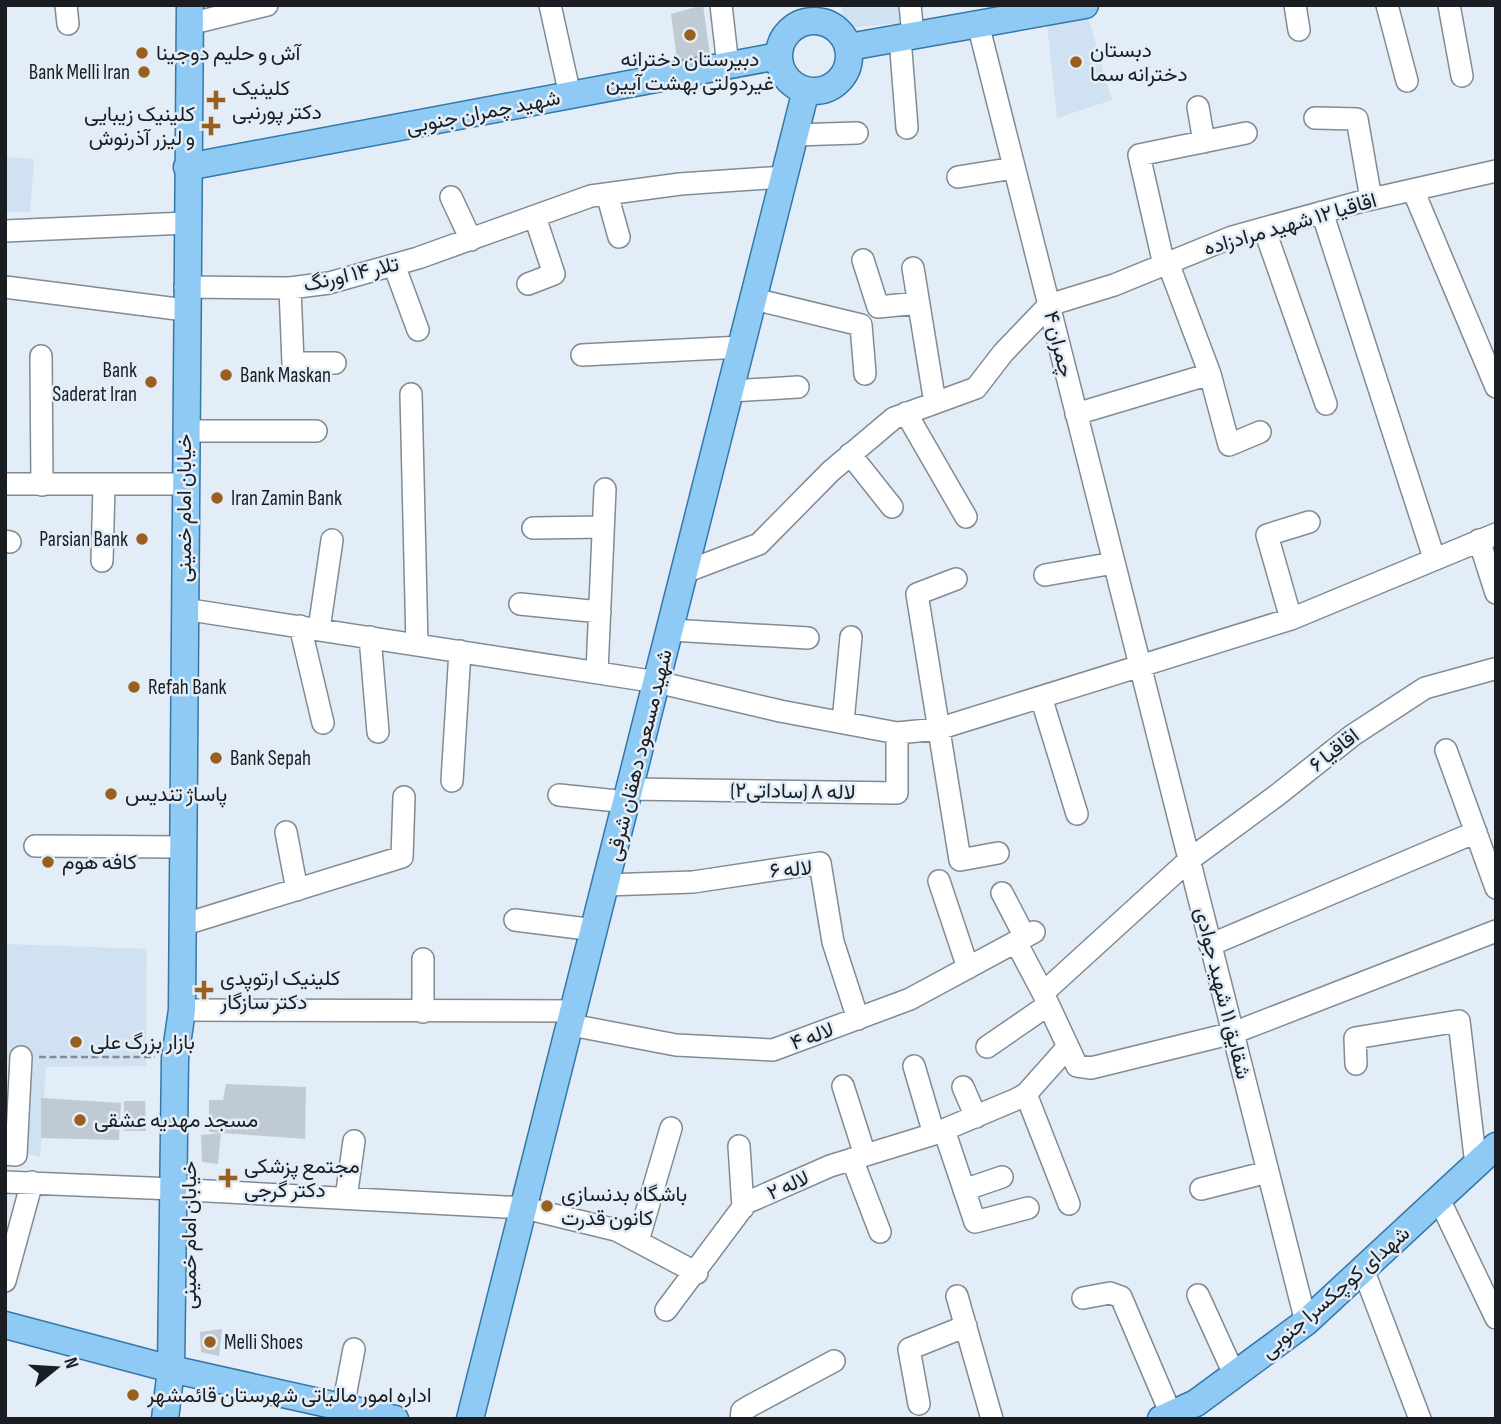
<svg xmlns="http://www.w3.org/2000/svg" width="1501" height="1424" viewBox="0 0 1501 1424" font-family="'Sofia Sans Condensed',Vazirmatn,sans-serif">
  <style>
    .built { fill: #d0e1f1 }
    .building { fill: #bfcad3 }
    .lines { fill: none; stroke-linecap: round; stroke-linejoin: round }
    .minor-casing { stroke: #818b94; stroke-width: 24 }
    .major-casing { stroke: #3577a7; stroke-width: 29 }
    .path { stroke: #848c93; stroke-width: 2.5; stroke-dasharray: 7 3.5; stroke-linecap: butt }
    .minor { stroke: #fff; stroke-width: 21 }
    .major { stroke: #8fcaf5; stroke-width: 26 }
    .poi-dot { fill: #995f1e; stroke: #e2edf7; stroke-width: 2.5 }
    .labels { text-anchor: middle; stroke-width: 5; stroke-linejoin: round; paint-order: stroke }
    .poi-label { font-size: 21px; fill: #1a1e22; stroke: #e2edf7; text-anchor: start }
    .street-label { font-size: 21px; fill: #1a1e22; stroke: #e2edf7 }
  </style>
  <rect width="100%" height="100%" fill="#e2edf7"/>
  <!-- built -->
  <path class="built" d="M 843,5 L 900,5 L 903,23 L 853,27 L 842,14 Z
    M 1088,17 L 1112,100 L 1057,118 L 1047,24 Z
    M 5,157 L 34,159 L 30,212 L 5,212 Z
    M 5,944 L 147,949 L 146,1066 L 46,1067 L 40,1157 L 11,1151 L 14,1062 L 5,1060 Z"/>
  <!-- building -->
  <path class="building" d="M 703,5 L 710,55 L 677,60 L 671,14 Z
    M 226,1084 L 306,1087 L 305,1139 L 209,1132 L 209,1100 L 223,1100 Z
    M 41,1098 L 121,1103 L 119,1140 L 41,1138 Z
    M 124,1101 L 145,1101 L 146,1131 L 124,1131 Z
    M 221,1133 L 218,1164 L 202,1162 L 201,1135 Z
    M 222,1329 L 219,1356 L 201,1352 L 200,1332 Z"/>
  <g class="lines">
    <!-- minor casing -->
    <g class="minor-casing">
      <path id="minor" d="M 66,5 L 68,24
        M 550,5 L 570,95
        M 721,5 L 728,66
        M 910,5 L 913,35
        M 1295,5 L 1299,30
        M 1387,5 L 1407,81
        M 1449,5 L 1462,76
        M 189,24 L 267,5
        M 978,24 L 1306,1322
        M 900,38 L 907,128
        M 1198,107 L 1204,142
        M 1315,118 L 1357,119 L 1371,199
        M 795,135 L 857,133
        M 958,177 L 1014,168
        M 1413,190 L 1496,387
        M 607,194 L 619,237
        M 451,197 L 471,240
        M 1322,212 L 1434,558
        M 1264,228 L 1326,404
        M 5,231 L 186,223
        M 863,260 L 878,307 L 918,303
        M 1168,263 L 1210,374 L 1229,445 L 1260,432
        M 394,265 L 418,330
        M 1164,265 L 1139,155 L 1246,133
        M 913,268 L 935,403
        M 528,284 L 554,274 L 535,217
        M 5,287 L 185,310
        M 185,287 L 290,288 L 329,283 L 418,258 L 591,196 L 680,184 L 784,177
        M 290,288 L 293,363 L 335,363
        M 754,299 L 861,325 L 865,374
        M 582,355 L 742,347
        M 41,356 L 42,485
        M 731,391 L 798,387
        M 411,394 L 417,644
        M 906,413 L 966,517
        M 1076,414 L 1210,374
        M 185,431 L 316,431
        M 850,454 L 892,507
        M 5,484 L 184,484
        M 533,528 L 603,527
        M 1479,540 L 1496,593
        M 5,541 L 10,542
        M 102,561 L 104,485
        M 685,572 L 759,544 L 831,471 L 894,418 L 976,388 L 1003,353 L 1049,305 L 1114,285 L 1232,237 L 1363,201 L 1496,171
        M 1045,575 L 1114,563
        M 956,579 L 917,594 L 960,860 L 998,853
        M 520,604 L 600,612
        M 184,609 L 657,682 L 780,711 L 897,733 L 938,729 L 1291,619 L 1496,534
        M 1291,619 L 1267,535 L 1309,522
        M 300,626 L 323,723
        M 319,629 L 332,540
        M 671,630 L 808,638
        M 370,637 L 378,732
        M 597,672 L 605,489
        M 1041,697 L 1077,814
        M 843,722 L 851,637
        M 1446,750 L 1496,888
        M 452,781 L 460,651
        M 630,789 L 897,793 L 897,733
        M 559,795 L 627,802
        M 286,832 L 297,890
        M 35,846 L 183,847
        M 939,881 L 968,968
        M 606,885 L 693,882 L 820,863 L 833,942 L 858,1019
        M 1002,893 L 1025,937
        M 515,920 L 595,930
        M 182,925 L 402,857 L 404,797
        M 1016,942 L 1043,993 L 1189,860 L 1276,796 L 1353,735 L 1425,688 L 1494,669
        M 1210,945 L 1476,832
        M 423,959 L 423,1012
        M 1043,993 L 1077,1066 L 1091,1068 L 1233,1033 L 1496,931
        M 182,1010 L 575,1011
        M 571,1025 L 676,1045 L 773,1050 L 910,999 L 1034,932
        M 987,1047 L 1048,1005
        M 1356,1064 L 1355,1038 L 1459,1021 L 1476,1165
        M 914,1066 L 934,1134
        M 843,1086 L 865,1155
        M 963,1087 L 976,1117
        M 1026,1094 L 1069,1204
        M 944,1130 L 975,1222 L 1028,1208
        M 739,1146 L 743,1208
        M 5,1154 L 16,1155 L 21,1057
        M 852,1159 L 880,1232
        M 5,1182 L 173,1189
        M 1201,1189 L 1268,1172
        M 189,1190 L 525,1208 L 616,1230 L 697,1273
        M 964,1190 L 1002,1177
        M 346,1198 L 354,1141
        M 1439,1199 L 1496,1318
        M 638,1241 L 671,1128
        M 1363,1269 L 1420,1419
        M 5,1281 L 32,1182
        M 1198,1295 L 1235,1376
        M 957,1296 L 992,1419
        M 1083,1298 L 1110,1293 L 1121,1297 L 1173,1419
        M 666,1310 L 746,1203 L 830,1166 L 934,1134 L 1017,1099 L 1026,1094 L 1066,1049
        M 919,1404 L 909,1349 L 966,1326
        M 343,1407 L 354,1349
        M 741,1419 L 742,1411 L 750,1406 L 834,1361"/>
    </g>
    <!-- major casing -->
    <g class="major-casing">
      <path id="major" d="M779 56a35 35 0 1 1 70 0a35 35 0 1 1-70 0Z
        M 849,47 L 1085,5
        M 187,167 L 778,56
        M 5,1325 L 171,1369 L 395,1419
        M 165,1419 L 171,1369 L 175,1058 L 182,1010 L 190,5
        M 470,1419 L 806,90
        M 1161,1419 L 1196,1403 L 1306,1322 L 1496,1146"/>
    </g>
    <!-- path -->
    <path class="path" d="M 39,1057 L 155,1057"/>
    <!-- minor -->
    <use href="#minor" class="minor"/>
    <!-- major -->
    <use href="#major" class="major"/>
  </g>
  <!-- markers -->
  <g class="poi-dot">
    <circle cx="690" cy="35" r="7"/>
    <circle cx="142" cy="53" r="7"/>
    <circle cx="1076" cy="62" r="7"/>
    <circle cx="144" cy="72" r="7"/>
    <path d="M212.5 89.5h7v7h7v7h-7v7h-7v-7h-7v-7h7z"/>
    <path d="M207.5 115.5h7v7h7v7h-7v7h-7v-7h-7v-7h7z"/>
    <circle cx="226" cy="375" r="7"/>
    <circle cx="151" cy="382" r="7"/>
    <circle cx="217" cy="498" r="7"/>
    <circle cx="142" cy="539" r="7"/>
    <circle cx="134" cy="687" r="7"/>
    <circle cx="216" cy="758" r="7"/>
    <circle cx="111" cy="794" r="7"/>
    <circle cx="48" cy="862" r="7"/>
    <path d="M200.5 979.5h7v7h7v7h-7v7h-7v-7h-7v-7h7z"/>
    <circle cx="76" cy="1042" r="7"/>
    <circle cx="80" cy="1120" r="7"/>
    <path d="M224.5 1167.5h7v7h7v7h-7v7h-7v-7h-7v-7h7z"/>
    <circle cx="547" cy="1206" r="7"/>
    <circle cx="210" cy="1342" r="7"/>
    <circle cx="133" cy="1395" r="7"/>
  </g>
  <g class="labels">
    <!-- poi labels -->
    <g class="poi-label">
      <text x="1090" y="57">دبستان<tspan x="1090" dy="24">دخترانه سما</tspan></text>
      <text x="156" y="60">آش و حلیم دوجینا</text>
      <text x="690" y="66" text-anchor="middle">دبیرستان دخترانه<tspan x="690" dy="24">غیردولتی بهشت آیین</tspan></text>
      <text x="130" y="79" text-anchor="end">Bank Melli Iran</text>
      <text x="232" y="95">کلینیک<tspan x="232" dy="24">دکتر پورنبی</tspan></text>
      <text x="195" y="121" text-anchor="end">کلینیک زیبایی<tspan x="195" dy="24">و لیزر آذرنوش</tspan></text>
      <text x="137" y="377" text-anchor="end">Bank<tspan x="137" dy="24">Saderat Iran</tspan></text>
      <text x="240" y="382">Bank Maskan</text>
      <text x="231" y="505">Iran Zamin Bank</text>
      <text x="128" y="546" text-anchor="end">Parsian Bank</text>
      <text x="148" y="694">Refah Bank</text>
      <text x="230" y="765">Bank Sepah</text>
      <text x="125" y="801">پاساژ تندیس</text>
      <text x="62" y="869">کافه هوم</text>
      <text x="220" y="985">کلینیک ارتوپدی<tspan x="220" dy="24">دکتر سازگار</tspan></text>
      <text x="90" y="1049">بازار بزرگ علی</text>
      <text x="94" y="1127">مسجد مهدیه عشقی</text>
      <text x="244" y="1173">مجتمع پزشکی<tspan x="244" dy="24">دکتر گرجی</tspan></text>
      <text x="561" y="1201">باشگاه بدنسازی<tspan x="561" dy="24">کانون قدرت</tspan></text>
      <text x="224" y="1349">Melli Shoes</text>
      <text x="147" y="1402">اداره امور مالیاتی شهرستان قائمشهر</text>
    </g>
    <!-- street labels -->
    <g class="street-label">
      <text transform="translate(483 112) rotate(-11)" y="7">شهید چمران جنوبی</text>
      <text transform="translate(1290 224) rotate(-16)" y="7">اقاقیا ۱۲ شهید مرادزاده</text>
      <text transform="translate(351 274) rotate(-13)" y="7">تلار ۱۴ اورنگ</text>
      <text transform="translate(1059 344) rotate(76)" y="7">چمران ۴</text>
      <text transform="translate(184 508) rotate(-90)" y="7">خیابان امام خمینی</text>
      <text transform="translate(1334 750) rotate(-38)" y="7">اقاقیا ۶</text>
      <text transform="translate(639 755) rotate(-76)" y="7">شهید مسعود دهقان شرقی</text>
      <text transform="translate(793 791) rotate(1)" y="7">لاله ۸ (ساداتی۲)</text>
      <text transform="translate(791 869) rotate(-4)" y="7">لاله ۶</text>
      <text transform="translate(1223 993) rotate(76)" y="7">شقایق ۱۱ شهید جوادی</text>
      <text transform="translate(812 1036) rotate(-20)" y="7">لاله ۴</text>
      <text transform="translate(788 1185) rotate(-24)" y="7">لاله ۲</text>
      <text transform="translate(189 1235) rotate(-90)" y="7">خیابان امام خمینی</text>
      <text transform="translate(1335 1292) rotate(-41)" y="7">شهدای کوچکسرا جنوبی</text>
    </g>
  </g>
  <!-- border -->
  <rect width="1501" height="1424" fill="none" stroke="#1a1e22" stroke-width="14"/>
  <!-- north arrow -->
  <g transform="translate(56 1368) rotate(72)" stroke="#e2edf7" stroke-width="5" paint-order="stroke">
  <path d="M0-5L12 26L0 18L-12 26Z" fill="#1a1e22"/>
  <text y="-10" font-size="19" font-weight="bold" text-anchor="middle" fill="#1a1e22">N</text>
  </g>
</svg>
